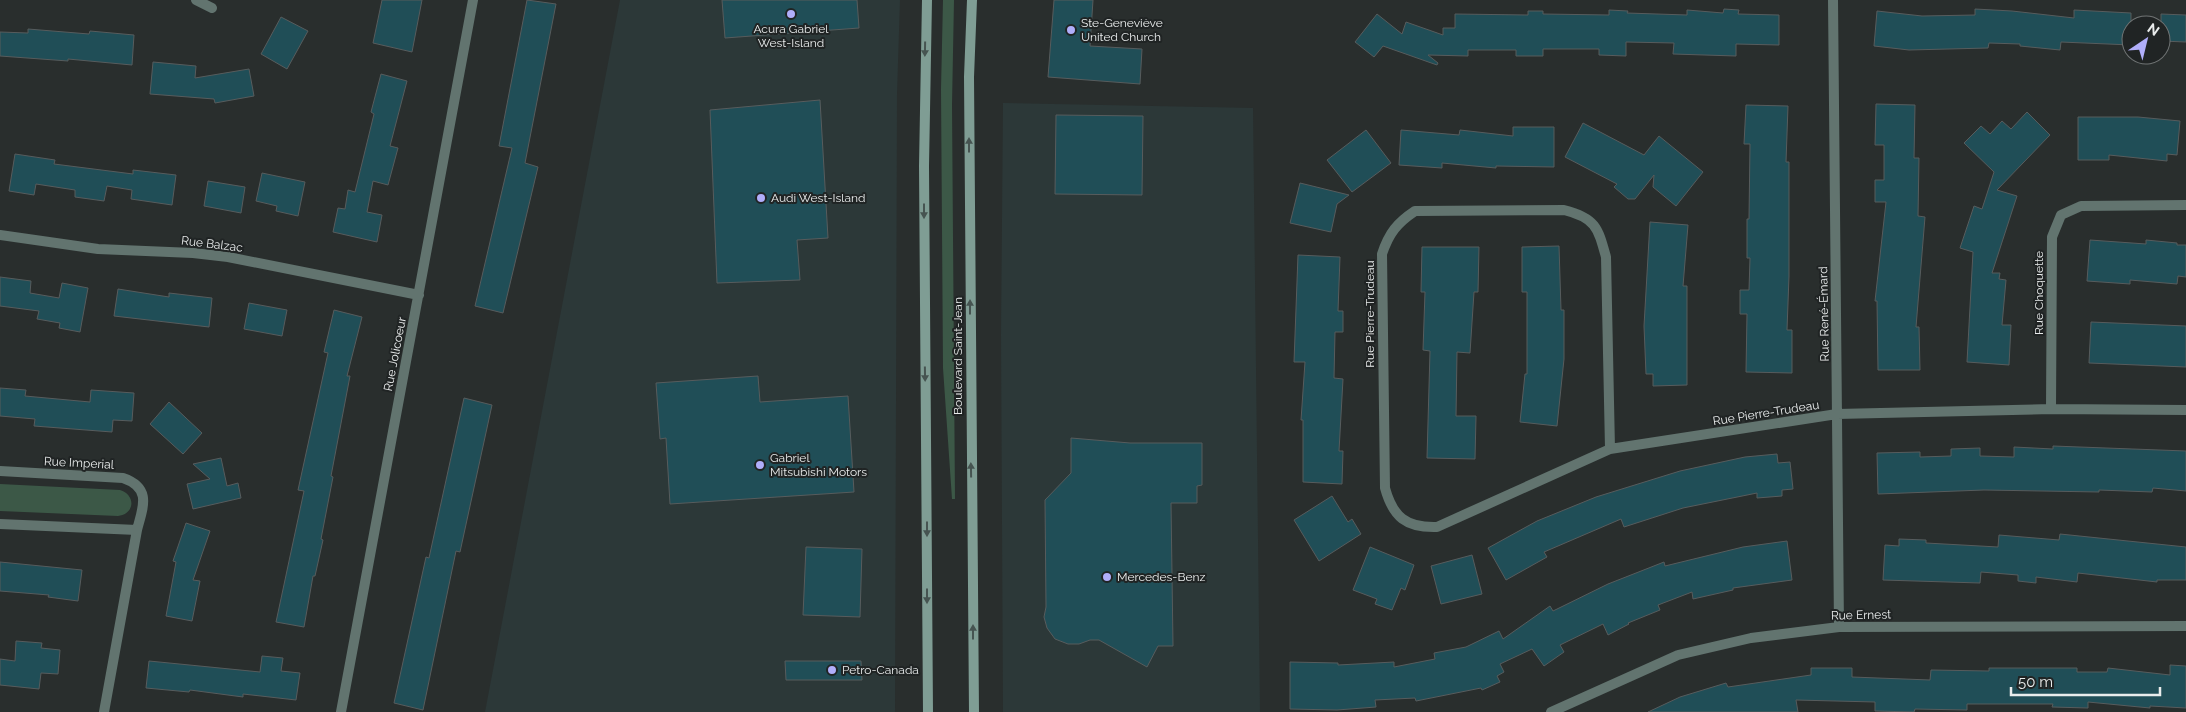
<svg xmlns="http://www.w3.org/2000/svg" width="2186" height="712" viewBox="0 0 2186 712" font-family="Raleway,sans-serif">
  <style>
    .built { fill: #2c3838 }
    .green { fill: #3c5847 }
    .building { fill: #204e57; stroke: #575c5d }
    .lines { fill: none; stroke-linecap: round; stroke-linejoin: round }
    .minor { stroke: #62746f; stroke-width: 10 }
    .secondary { stroke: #7f9d94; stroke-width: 10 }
    .oneway { fill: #465451 }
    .poi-dot { fill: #b0aefa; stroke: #202424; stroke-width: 2 }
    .labels { text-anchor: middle; stroke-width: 4; stroke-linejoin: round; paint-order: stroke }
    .poi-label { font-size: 12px; fill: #e9ecec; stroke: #202424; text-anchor: start }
    .street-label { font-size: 12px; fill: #e9ecec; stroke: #202424 }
  </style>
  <rect width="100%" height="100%" fill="#292e2d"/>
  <!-- built -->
  <path class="built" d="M 620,0 L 900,0 L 897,94 L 895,712 L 485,712 Z
    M 1003,103 L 1253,108 L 1260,712 L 1003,712 L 1001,335 Z"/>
  <!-- green -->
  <path class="green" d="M 943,0 L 954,0 L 952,105 L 955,499 L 952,499 L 943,368 L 941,89 Z
    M 0,484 L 120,490 C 136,495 135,514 118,516 L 0,511 Z"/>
  <!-- building -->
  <path class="building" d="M 382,0 L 422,0 L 412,52 L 373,43 Z
    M 527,0 L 556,4 L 525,163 L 538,167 L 503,313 L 475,306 L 512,148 L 499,146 Z
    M 722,0 L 857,0 L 859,28 L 725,38 Z
    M 1054,0 L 1093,0 L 1090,46 L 1142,49 L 1140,84 L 1048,77 Z
    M 1724,9 L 1739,10 L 1738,14 L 1779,15 L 1779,45 L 1736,44 L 1736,56 L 1673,54 L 1674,43 L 1626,42 L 1626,56 L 1599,55 L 1599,49 L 1543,49 L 1543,56 L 1516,56 L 1516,50 L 1468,50 L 1468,56 L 1428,55 L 1438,63 L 1437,65 L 1383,46 L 1374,57 L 1355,42 L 1377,14 L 1402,34 L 1406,22 L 1443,35 L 1443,28 L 1455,28 L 1455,14 L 1528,15 L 1528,11 L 1543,11 L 1543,14 L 1609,15 L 1609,10 L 1628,11 L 1627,13 L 1687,15 L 1687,10 L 1723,13 Z
    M 1975,9 L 2012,11 L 2074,18 L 2074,10 L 2131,13 L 2131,45 L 2061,42 L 2060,50 L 2020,46 L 2020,44 L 1989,43 L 1988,48 L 1909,50 L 1874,46 L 1877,11 L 1922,16 L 1975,15 Z
    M 2161,14 L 2186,15 L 2186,42 L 2161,41 Z
    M 281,17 L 308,31 L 287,69 L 261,54 Z
    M 28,29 L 89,34 L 90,31 L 134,35 L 132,65 L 68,59 L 68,61 L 0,56 L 0,32 L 28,33 Z
    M 153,62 L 196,66 L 195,78 L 249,69 L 254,96 L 215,103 L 214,99 L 150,94 Z
    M 381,74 L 407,81 L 390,146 L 398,148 L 388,185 L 373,181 L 367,212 L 382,215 L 377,242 L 333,232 L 338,208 L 345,209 L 348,190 L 355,192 L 374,114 L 371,112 Z
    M 820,100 L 828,238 L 797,240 L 800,280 L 717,283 L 710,110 Z
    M 1876,104 L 1915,105 L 1914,158 L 1919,158 L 1918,216 L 1925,217 L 1916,327 L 1919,327 L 1920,370 L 1878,370 L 1877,301 L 1875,301 L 1886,202 L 1875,202 L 1875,180 L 1884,180 L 1884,145 L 1875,145 Z
    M 1746,105 L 1788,106 L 1786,162 L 1789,162 L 1789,276 L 1787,330 L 1792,330 L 1792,373 L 1746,372 L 1747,314 L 1740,314 L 1740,290 L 1749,290 L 1750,258 L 1747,258 L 1747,219 L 1749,219 L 1750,144 L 1744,144 Z
    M 2027,112 L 2050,135 L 1997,190 L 2017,196 L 1992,273 L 2000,273 L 1999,279 L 2006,280 L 2002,325 L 2011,325 L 2009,365 L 1967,362 L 1973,252 L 1960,248 L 1974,206 L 1982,209 L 1994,172 L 1964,143 L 1981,126 L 1990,134 L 2002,121 L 2011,129 Z
    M 1056,115 L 1143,116 L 1142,195 L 1055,194 Z
    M 2078,117 L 2138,117 L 2180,121 L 2177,155 L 2167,154 L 2167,161 L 2109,155 L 2109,160 L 2078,160 Z
    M 1583,123 L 1644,155 L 1659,136 L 1703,172 L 1676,206 L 1653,187 L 1654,175 L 1635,199 L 1628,199 L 1614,187 L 1617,184 L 1565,157 Z
    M 1513,127 L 1554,127 L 1554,167 L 1496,166 L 1496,168 L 1442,163 L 1442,168 L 1399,165 L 1401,130 L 1459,135 L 1460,130 L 1513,136 Z
    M 1366,130 L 1391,163 L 1352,192 L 1327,160 Z
    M 15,154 L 55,160 L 54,164 L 133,174 L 133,170 L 176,175 L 172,205 L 131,199 L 132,190 L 107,186 L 104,201 L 75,197 L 75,190 L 36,184 L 34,195 L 9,191 Z
    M 262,173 L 305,182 L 298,216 L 276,211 L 277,206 L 256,201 Z
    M 208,181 L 245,187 L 241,213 L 204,206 Z
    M 1300,183 L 1349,195 L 1337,204 L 1331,232 L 1290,223 Z
    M 1650,222 L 1688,225 L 1683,286 L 1687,286 L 1687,385 L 1653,386 L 1653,374 L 1646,374 L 1644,326 Z
    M 2090,240 L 2146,244 L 2146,240 L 2177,243 L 2177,245 L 2186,245 L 2186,277 L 2178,276 L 2177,284 L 2130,280 L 2130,284 L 2087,281 Z
    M 1559,246 L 1561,310 L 1564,310 L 1564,359 L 1557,426 L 1520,422 L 1525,374 L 1527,374 L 1527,292 L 1522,292 L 1522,247 Z
    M 1422,247 L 1479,247 L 1478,292 L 1474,292 L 1470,353 L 1457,352 L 1456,416 L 1476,416 L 1475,459 L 1427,458 L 1430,351 L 1423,350 L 1425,292 L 1421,292 Z
    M 1298,255 L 1340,257 L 1338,311 L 1343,311 L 1343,332 L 1335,332 L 1334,378 L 1343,379 L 1339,451 L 1343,451 L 1342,484 L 1303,482 L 1303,420 L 1301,420 L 1305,362 L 1294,362 Z
    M 0,277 L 31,281 L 30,293 L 59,298 L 62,283 L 88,288 L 80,332 L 59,328 L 60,323 L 37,319 L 39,311 L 0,306 Z
    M 118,289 L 169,297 L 169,293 L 212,298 L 209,327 L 114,316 Z
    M 249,303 L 287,310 L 282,336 L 244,329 Z
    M 334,310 L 362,317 L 347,376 L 350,376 L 331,476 L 333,477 L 321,539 L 323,540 L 315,576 L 313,576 L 304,627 L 276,622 L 304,491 L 298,490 L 328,353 L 324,352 Z
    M 2091,322 L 2186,326 L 2186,367 L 2089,363 Z
    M 758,376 L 760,402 L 848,396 L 854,492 L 670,504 L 666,438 L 660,439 L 656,383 Z
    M 0,388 L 26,390 L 25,396 L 90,402 L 91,390 L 134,393 L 132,421 L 113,420 L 112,432 L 34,426 L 35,419 L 0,416 Z
    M 464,398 L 492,405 L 460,552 L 456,551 L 423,710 L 394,703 L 426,557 L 429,558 Z
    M 169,402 L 202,433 L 183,454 L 150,424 Z
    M 1071,438 L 1130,443 L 1202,443 L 1202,485 L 1197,486 L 1197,503 L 1171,503 L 1173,646 L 1158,646 L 1147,667 L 1099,640 L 1090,640 L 1079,644 L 1068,644 L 1055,639 L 1047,628 L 1044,617 L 1046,607 L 1045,500 L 1071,473 Z
    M 2053,446 L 2186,451 L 2186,491 L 2153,488 L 2152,492 L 2099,490 L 2099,492 L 1984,490 L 1878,494 L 1877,453 L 1920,452 L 1920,457 L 1951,456 L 1951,449 L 1980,448 L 1980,456 L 2014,457 L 2014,447 L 2053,449 Z
    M 1777,454 L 1778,463 L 1790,462 L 1793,489 L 1782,490 L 1782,496 L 1757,498 L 1757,493 L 1683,508 L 1624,527 L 1621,519 L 1544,552 L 1547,557 L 1506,580 L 1488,548 L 1537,521 L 1596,497 L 1680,471 L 1745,457 Z
    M 221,458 L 227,486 L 238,483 L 241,498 L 193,509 L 187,484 L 210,479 L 193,464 Z
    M 1332,496 L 1348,522 L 1352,519 L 1361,534 L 1319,561 L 1294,520 Z
    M 186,523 L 210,531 L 193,580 L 200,581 L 192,621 L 166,616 L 176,562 L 173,561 Z
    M 2060,534 L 2186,547 L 2186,580 L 2157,580 L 2157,582 L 2078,573 L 2077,582 L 2036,577 L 2036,583 L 2018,581 L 2018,575 L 1981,572 L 1980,583 L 1883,580 L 1885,545 L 1899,546 L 1899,539 L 1926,540 L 1926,543 L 1998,547 L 1999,535 L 2059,540 Z
    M 1787,541 L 1792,580 L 1733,588 L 1733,590 L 1693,599 L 1692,592 L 1658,605 L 1660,610 L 1628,623 L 1629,624 L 1608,635 L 1603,624 L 1560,645 L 1564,652 L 1544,666 L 1532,649 L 1500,664 L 1504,672 L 1497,676 L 1500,682 L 1482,690 L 1481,688 L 1416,701 L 1415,698 L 1375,700 L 1376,707 L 1337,710 L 1290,709 L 1290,662 L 1338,663 L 1338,665 L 1394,662 L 1394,667 L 1435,659 L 1434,653 L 1466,647 L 1499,631 L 1503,639 L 1550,606 L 1553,611 L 1608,584 L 1664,562 L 1665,566 L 1743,547 Z
    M 806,547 L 862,549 L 860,617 L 803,615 Z
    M 1370,547 L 1414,565 L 1405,590 L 1401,588 L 1392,610 L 1375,604 L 1377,599 L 1353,590 Z
    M 1472,555 L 1482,594 L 1441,604 L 1431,566 Z
    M 0,562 L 82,570 L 78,601 L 48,597 L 49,595 L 0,591 Z
    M 16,641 L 42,643 L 41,648 L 60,650 L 58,674 L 41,673 L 39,689 L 0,685 L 0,659 L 15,661 Z
    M 262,656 L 283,658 L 281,671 L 300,673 L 296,700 L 243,694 L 243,697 L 190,690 L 189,692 L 146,688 L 149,661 L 260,672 Z
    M 785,661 L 861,661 L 862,680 L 786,680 Z
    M 2170,665 L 2186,666 L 2186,708 L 2150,706 L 2150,708 L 2088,702 L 2088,708 L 2052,707 L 2053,704 L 1967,704 L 1967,710 L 1915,709 L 1914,712 L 1875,711 L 1875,702 L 1796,700 L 1798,712 L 1648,712 L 1680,697 L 1726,683 L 1728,687 L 1811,675 L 1811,668 L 1852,668 L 1852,677 L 1930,680 L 1931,670 L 1989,671 L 1989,668 L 2077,668 L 2077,672 L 2107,672 L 2108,668 L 2170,675 Z"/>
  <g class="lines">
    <!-- minor -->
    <path class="minor" d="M 196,0 L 212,8
      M 1833,0 L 1839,627
      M 0,235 L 98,249 L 193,253 L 228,257 L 419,295
      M 2051,409 L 2052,237 L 2061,215 L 2081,206 L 2186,205
      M 1610,449 L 1606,257 C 1598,228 1596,218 1564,210 L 1415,211 C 1397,223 1389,233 1382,254 L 1385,488 C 1393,517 1406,528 1437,527 L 1610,449 L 1837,414 L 2051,409 L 2186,410
      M 0,471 L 123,478 C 152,488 143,507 137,530 L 104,712
      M 0,524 L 137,530
      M 341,712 L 473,0
      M 1551,712 L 1678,655 L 1751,638 L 1839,627 L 2186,626"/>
    <!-- secondary -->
    <path class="secondary" d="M 927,0 L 924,166 L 928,712
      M 972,0 L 969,77 L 974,712"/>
  </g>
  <!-- one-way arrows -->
  <defs><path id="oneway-solid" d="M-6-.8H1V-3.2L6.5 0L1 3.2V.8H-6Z" transform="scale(1.25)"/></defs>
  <g class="oneway">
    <use href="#oneway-solid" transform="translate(925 49) rotate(91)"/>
    <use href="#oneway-solid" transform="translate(969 145) rotate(-90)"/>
    <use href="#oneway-solid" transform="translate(924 211) rotate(90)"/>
    <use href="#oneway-solid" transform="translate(970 307) rotate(-90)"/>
    <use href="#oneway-solid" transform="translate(925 374) rotate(89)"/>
    <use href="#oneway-solid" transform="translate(971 470) rotate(-91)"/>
    <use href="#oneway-solid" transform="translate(927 529) rotate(90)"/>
    <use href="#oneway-solid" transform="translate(927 596) rotate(90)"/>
    <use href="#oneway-solid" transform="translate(973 632) rotate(-90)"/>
  </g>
  <!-- markers -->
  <g class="poi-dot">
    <circle cx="791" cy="14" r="5"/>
    <circle cx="1071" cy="30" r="5"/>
    <circle cx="761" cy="198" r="5"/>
    <circle cx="760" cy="465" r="5"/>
    <circle cx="1107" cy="577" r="5"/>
    <circle cx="832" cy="670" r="5"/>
  </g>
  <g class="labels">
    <!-- poi labels -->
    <g class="poi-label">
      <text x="1081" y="27">Ste-Geneviève<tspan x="1081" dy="14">United Church</tspan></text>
      <text x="791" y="33" text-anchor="middle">Acura Gabriel<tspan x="791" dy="14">West-Island</tspan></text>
      <text x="771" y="202">Audi West-Island</text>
      <text x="770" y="462">Gabriel<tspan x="770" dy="14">Mitsubishi Motors</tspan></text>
      <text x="1117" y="581">Mercedes-Benz</text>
      <text x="842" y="674">Petro-Canada</text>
    </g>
    <!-- street labels -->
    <g class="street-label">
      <text transform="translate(212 244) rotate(7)" y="4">Rue Balzac</text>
      <text transform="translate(2039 293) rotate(-90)" y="4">Rue Choquette</text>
      <text transform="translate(1370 314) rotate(-90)" y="4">Rue Pierre-Trudeau</text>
      <text transform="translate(1824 314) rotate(-91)" y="4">Rue René-Émard</text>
      <text transform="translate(395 354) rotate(-79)" y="4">Rue Jolicoeur</text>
      <text transform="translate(958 356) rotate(-90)" y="4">Boulevard Saint-Jean</text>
      <text transform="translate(1766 413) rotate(-9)" y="4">Rue Pierre-Trudeau</text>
      <text transform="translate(79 463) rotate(3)" y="4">Rue Imperial</text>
      <text transform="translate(1861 615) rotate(-1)" y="4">Rue Ernest</text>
    </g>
  </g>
  <!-- north arrow -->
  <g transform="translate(2146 40) rotate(35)"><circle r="24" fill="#202424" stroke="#707474"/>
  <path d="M0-4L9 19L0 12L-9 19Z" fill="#b0aefa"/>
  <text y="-8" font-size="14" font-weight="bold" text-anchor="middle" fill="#e9ecec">N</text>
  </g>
  <!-- scale -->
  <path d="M2011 687v8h149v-8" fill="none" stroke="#e9ecec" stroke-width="2.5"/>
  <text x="2018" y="687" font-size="15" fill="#e9ecec" stroke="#202424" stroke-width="4" paint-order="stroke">50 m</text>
</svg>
